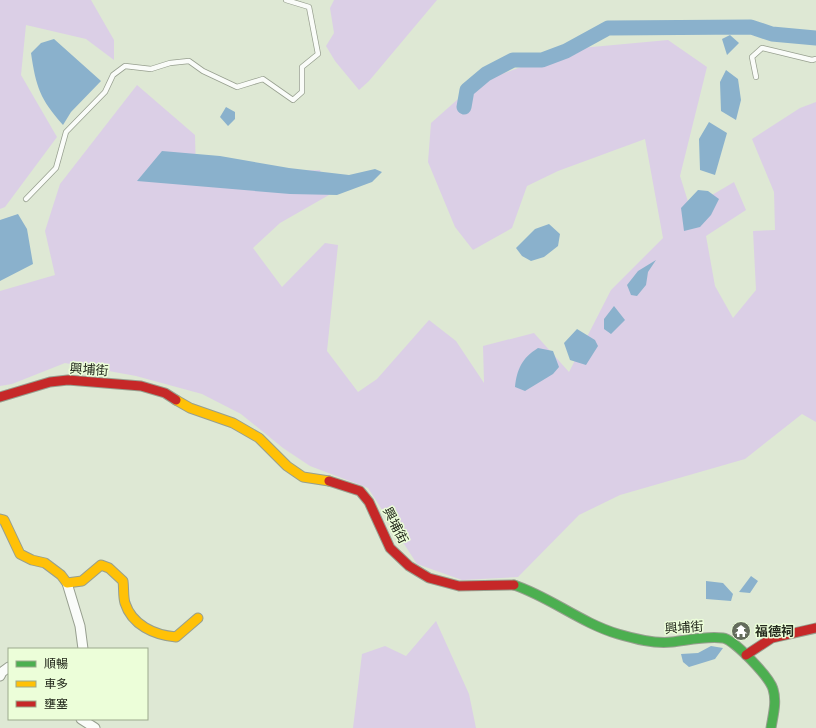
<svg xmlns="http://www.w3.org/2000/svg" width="816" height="728" viewBox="0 0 816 728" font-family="Roboto,'Noto Sans TC',sans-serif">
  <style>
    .green { fill: #dbcfe6 }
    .water { fill: #8ab1cc }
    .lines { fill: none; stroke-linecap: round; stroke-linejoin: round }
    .river { stroke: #8ab1cc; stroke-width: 15 }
    .lane-casing { stroke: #979f8f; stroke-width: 6 }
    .street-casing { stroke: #979f8f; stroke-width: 11 }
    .fast-casing { stroke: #979f8f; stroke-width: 11 }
    .slow-casing { stroke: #979f8f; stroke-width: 11 }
    .jam-casing { stroke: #979f8f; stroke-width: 11 }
    .lane { stroke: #fafcf9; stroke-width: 4.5 }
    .street { stroke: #fafcf9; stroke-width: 9 }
    .fast { stroke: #4caf50; stroke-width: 9 }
    .slow { stroke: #ffc107; stroke-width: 9 }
    .jam { stroke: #c62828; stroke-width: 9 }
    .labels { text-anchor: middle; stroke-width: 3; stroke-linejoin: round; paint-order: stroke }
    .street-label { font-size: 13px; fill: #23291c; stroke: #ecfed9 }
    .poi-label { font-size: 13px; font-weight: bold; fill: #23291c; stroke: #ecfed9; text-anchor: start }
  </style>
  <rect width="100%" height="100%" fill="#dee8d4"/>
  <!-- green -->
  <path class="green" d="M 0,0 L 91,0 L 114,40 L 114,60 L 86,39 L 26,25 L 21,75 L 57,137 L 5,207 L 0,209 Z
    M 334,0 L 437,0 L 369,81 L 359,90 L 335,61 L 326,46 L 334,33 L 330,8 Z
    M 668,40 L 707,67 L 680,176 L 690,208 L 734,182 L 746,210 L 706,236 L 715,286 L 733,318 L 756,290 L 753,231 L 775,230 L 774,192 L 752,139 L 800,108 L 816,102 L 816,422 L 802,414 L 745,459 L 620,495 L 579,515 L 518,577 L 462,580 L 417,564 L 368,488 L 310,466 L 283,448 L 241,414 L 202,394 L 136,376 L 65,363 L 12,384 L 0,386 L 0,291 L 55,275 L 45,231 L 60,184 L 137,85 L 195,135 L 196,175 L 320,170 L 329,195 L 280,223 L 253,248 L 282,287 L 325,243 L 338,245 L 327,351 L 358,392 L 377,379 L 429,320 L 456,341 L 484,383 L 483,346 L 534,333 L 569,372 L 611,290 L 663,238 L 645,139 L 558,171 L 527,186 L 512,228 L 473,250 L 455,227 L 428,162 L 431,123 L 475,84 L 570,49 Z
    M 436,621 L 469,694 L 476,728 L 353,728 L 362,654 L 385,646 L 406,656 Z"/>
  <!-- water -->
  <path class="water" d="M 730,35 L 739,43 L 727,55 L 722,39 Z
    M 54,39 L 101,81 L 71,112 L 63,125 C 40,99 36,87 31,53 L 41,43 Z
    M 726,70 L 738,79 L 741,100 L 736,120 L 721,111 L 720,82 Z
    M 226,107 L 235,112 L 235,119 L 228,126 L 220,117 Z
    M 709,122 L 727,133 L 715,175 L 700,170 L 699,139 Z
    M 162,151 L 220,156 L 289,168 L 349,175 L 375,169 L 382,172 L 372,182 L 337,195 L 290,194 L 137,181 Z
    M 698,190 L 708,191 L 719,199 L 711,215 L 700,227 L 684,231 L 681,208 Z
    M 18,214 L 27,229 L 33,264 L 0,281 L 0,220 Z
    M 549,224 L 560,234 L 558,246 L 544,257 L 531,261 L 522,256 L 516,248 L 535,229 Z
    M 656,260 L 648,272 L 646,285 L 637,296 L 631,295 L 627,285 L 638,271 Z
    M 614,306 L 625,320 L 611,334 L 604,329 L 604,319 Z
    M 577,329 L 595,340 L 598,346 L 586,365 L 570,360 L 564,343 Z
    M 538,348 L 553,351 L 559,367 L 553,374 L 525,391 L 515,387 C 517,369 522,358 538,348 Z
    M 751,576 L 758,581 L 750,593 L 739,592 Z
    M 706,581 L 723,583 L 733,594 L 731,601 L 706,599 Z
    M 711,646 L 723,648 L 715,659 L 689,667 L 683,662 L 681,654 L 698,653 Z"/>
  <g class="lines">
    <!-- river -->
    <path class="river" d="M 464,107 L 467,90 L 486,74 L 513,60 L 542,60 L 566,51 L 608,28 L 751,27 L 772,34 L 816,38"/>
    <!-- lane casing -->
    <g class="lane-casing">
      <path id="lane" d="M 756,77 L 752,57 L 762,48 L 812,60 L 816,59
        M 26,199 L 56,168 L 66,132 L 105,92 L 113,75 L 125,66 L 151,69 L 170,63 L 189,61 L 203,71 L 237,87 L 263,79 L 293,100 L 302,92 L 302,67 L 318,54 L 309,7 L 286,0"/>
    </g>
    <!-- street casing -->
    <g class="street-casing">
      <path id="street" d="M 67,583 L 80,626 L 83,649
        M 0,676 L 2,672 L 9,667
        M 81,719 L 95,728"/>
    </g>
    <!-- fast casing -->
    <g class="fast-casing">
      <path id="fast" d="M 514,585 C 550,597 581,623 618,634 C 635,639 654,644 672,642 C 689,640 705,636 723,638 C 734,639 770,678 773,689 C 777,702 773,715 771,728"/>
    </g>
    <!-- slow casing -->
    <g class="slow-casing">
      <path id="slow" d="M 176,400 L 190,408 L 233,423 L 259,438 L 287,466 L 303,477 L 329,481
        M 0,519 L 4,520 L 20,554 L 32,560 L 45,563 L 61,575 L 67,583 L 82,581 L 101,565 L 109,568 L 123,581 C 124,588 123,596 125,603 C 132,625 154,635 176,637 L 198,618"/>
    </g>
    <!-- jam casing -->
    <g class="jam-casing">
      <path id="jam" d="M 0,397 L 50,382 L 68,380 L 141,386 L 165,393 L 176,400
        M 329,481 L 360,491 L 369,502 L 390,548 L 409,566 L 429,578 L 459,586 L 514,585
        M 746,655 L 772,638 L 816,628"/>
    </g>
    <!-- lane -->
    <use href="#lane" class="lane"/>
    <!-- street -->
    <use href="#street" class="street"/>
    <!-- fast -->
    <use href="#fast" class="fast"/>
    <!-- slow -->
    <use href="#slow" class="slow"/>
    <!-- jam -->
    <use href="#jam" class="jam"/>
  </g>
  <!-- icons -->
  <defs>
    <g id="temple-disc" transform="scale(1)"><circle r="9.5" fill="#646c5c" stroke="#ecfed9"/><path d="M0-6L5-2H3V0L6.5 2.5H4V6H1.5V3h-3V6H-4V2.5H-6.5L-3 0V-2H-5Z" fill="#fff"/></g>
  </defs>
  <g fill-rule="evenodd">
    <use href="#temple-disc" x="741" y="631"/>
  </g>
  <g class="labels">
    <!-- street labels -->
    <g class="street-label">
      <text transform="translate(89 369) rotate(4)" y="5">興埔街</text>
      <text transform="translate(396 525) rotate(63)" y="5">興埔街</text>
      <text transform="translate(684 627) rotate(-4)" y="5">興埔街</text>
    </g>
    <!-- poi labels -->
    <g class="poi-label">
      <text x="755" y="636">福德祠</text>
    </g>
  </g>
  <!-- legend -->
  <rect x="8" y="648" width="140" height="72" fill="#ecfed9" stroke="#9ca98d"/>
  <rect x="16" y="661" width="20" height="6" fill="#4caf50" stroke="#9ca98d"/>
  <text x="44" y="668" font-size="12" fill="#23291c">順暢</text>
  <rect x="16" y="681" width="20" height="6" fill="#ffc107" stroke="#9ca98d"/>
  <text x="44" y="688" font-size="12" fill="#23291c">車多</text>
  <rect x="16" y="701" width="20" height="6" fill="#c62828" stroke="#9ca98d"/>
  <text x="44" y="708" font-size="12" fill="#23291c">壅塞</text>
</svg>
